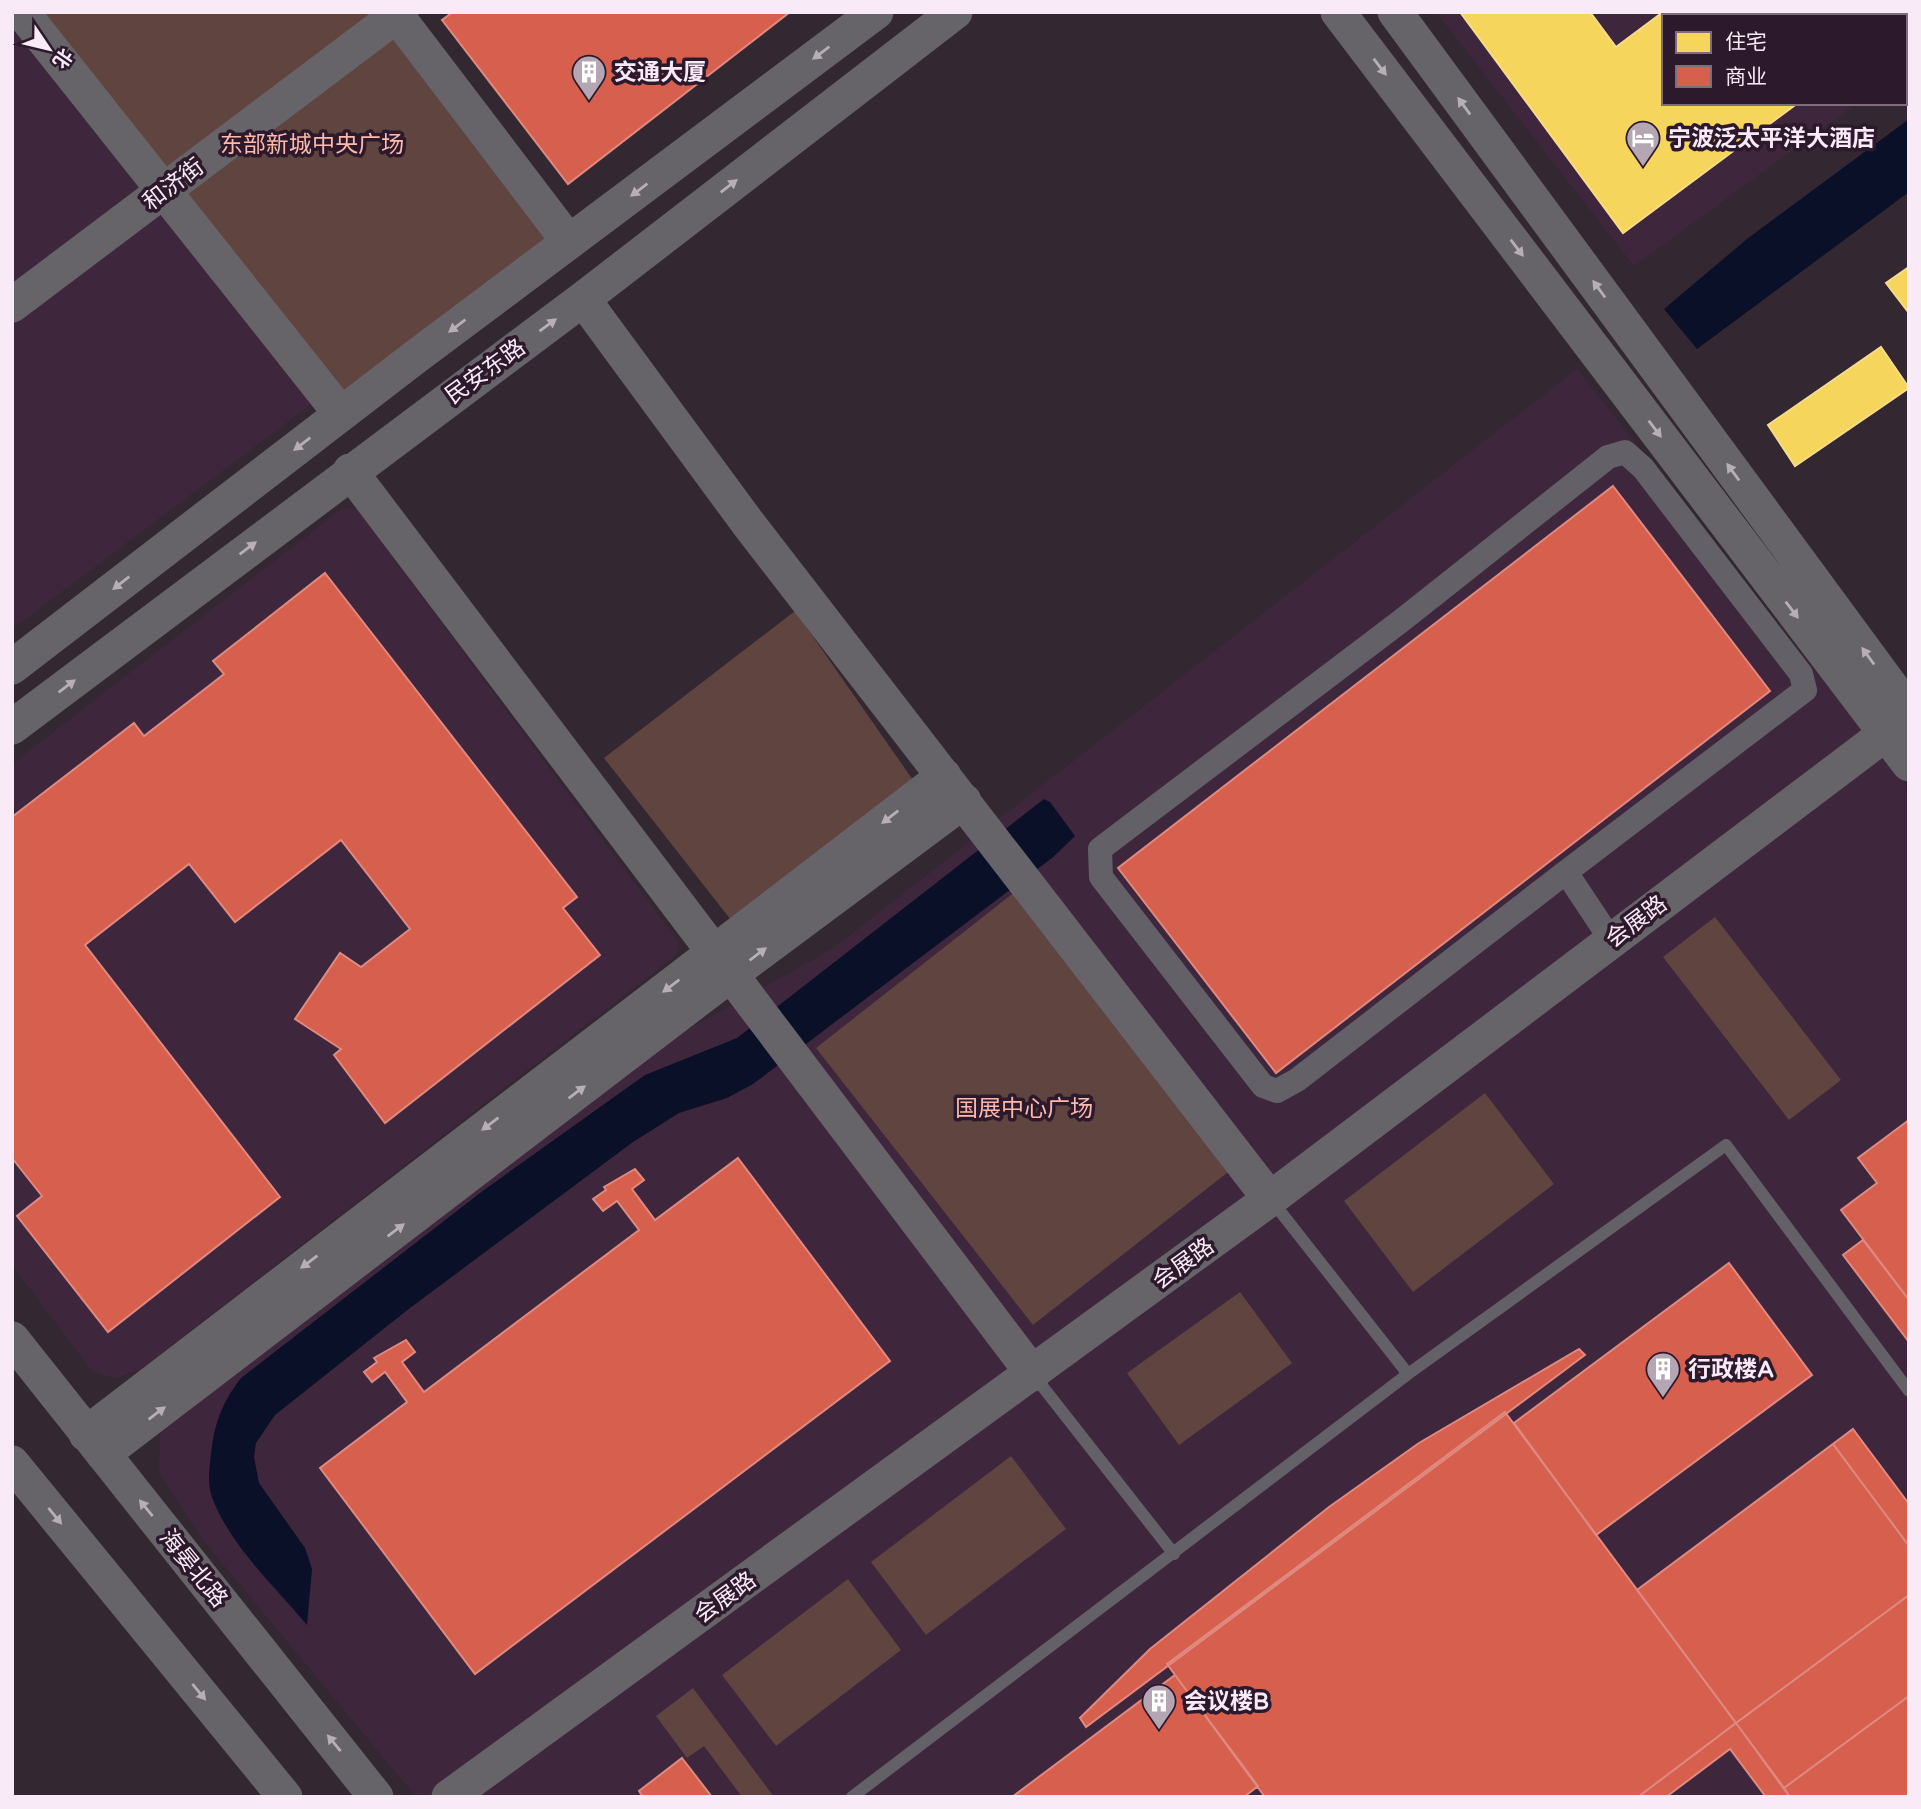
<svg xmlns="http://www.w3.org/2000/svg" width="1921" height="1809" viewBox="0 0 1921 1809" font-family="'Varela Round','Noto Sans SC',sans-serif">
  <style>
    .built { fill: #3e263d }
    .green { fill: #5f4440 }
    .water { fill: #0a1027 }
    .homes { fill: #f6d55c; stroke: #f7db8a; stroke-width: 2 }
    .shops { fill: #d6604d; stroke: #e08980; stroke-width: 2 }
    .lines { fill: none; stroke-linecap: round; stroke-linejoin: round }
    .lane { stroke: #636167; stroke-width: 12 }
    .street { stroke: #636167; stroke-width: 24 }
    .secondary { stroke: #676469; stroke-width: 35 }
    .oneway { fill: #b7aeb7 }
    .labels { text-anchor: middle; stroke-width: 7; stroke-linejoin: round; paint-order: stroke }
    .poi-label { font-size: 23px; font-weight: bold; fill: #f9eaf7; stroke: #2d192c; text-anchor: start }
    .park-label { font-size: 23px; fill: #fcb9ac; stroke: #2d192c }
    .street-label { font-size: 23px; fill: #f9eaf7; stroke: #2d192c }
  </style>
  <rect width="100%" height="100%" fill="#332832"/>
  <!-- built -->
  <path class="built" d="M 12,12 L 321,397 L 12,629 Z
    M 1436,12 L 1850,12 L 1851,16 L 1664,16 L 1664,103 L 1857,103 L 1634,266 Z
    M 1577,369 L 1909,789 L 1909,1797 L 416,1797 L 203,1540 L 159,1473 L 160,1433 L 536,1140 L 682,1033 L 832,949 Z
    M 343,508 L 357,509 L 679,943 L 675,956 L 140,1370 L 114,1378 L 92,1371 L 12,1265 L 12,764 Z"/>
  <!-- green -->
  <path class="green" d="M 44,12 L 373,12 L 546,240 L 343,392 Z
    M 795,611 L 913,780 L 731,920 L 604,758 Z
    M 1016,891 L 1232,1169 L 1033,1325 L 816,1048 Z
    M 1715,917 L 1841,1080 L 1789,1120 L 1663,957 Z
    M 1485,1093 L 1554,1184 L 1413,1292 L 1344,1201 Z
    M 1240,1292 L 1292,1363 L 1179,1445 L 1127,1373 Z
    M 1011,1456 L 1066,1529 L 926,1635 L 871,1562 Z
    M 848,1579 L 901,1650 L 776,1746 L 722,1675 Z
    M 693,1688 L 774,1797 L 742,1797 L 704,1746 L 687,1758 L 656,1716 Z"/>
  <!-- water -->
  <path class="water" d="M 1909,119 L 1909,192 L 1697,349 L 1664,309 L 1747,239 Z
    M 1044,799 L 1050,802 L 1075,836 L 1052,858 L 753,1084 L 727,1098 L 679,1113 L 633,1142 L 410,1308 L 275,1415 L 256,1443 L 254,1457 L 259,1483 L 305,1548 L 312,1569 L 307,1625 C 274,1586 232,1547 213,1500 C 206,1483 210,1464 212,1446 C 216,1419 224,1400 241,1378 L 484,1190 L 645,1075 L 737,1038 Z"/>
  <!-- homes -->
  <path class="homes" d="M 1460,12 L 1590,12 L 1616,47 L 1663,12 L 1778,12 L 1779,16 L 1664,16 L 1664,103 L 1798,103 L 1623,233 Z
    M 1909,267 L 1909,313 L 1886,283 Z
    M 1881,347 L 1909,388 L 1795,466 L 1768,425 Z"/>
  <!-- shops -->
  <path class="shops" d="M 453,12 L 790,12 L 568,184 L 442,20 Z
    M 1613,486 L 1770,691 L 1276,1073 L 1118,868 Z
    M 325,573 L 577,897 L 563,908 L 600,955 L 385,1123 L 334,1055 L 341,1049 L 295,1019 L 340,953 L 361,967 L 410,929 L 341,840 L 235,922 L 189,864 L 85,945 L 280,1197 L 108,1332 L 17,1216 L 42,1196 L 12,1158 L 12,817 L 134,723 L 144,736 L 210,685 L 224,674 L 213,661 Z
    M 1909,1120 L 1909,1300 L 1841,1210 L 1877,1183 L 1858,1158 Z
    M 738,1158 L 890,1361 L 475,1674 L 320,1468 L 407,1402 L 385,1372 L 372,1382 L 364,1372 L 377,1362 L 374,1358 L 406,1340 L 415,1352 L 402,1362 L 424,1392 L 639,1230 L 617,1201 L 603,1211 L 593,1199 L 606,1190 L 604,1187 L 635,1169 L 644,1180 L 632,1189 L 655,1220 Z
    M 1863,1240 L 1909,1300 L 1909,1342 L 1843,1255 Z
    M 1729,1263 L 1812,1375 L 1596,1535 L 1514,1423 Z
    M 1579,1349 L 1585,1355 L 1086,1727 L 1080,1718 L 1150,1649 L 1329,1507 L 1419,1443 Z
    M 1505,1412 L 1736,1723 L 1638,1797 L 1265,1797 L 1167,1664 Z
    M 1853,1429 L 1909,1504 L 1909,1546 L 1833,1444 Z
    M 1833,1444 L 1909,1546 L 1909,1595 L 1736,1723 L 1637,1590 Z
    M 1909,1595 L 1909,1696 L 1784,1788 L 1736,1723 Z
    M 1175,1675 L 1258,1786 L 1244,1797 L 1012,1797 Z
    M 1909,1696 L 1909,1797 L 1790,1797 L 1784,1788 Z
    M 1736,1723 L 1790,1797 L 1766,1797 L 1730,1749 L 1666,1797 L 1638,1797 Z
    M 682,1758 L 712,1797 L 643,1797 L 639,1791 Z"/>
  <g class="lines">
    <!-- lane -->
    <path class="lane" d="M 1272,1201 L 1408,1374
      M 1035,1377 L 1174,1554
      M 852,1797 L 1408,1374 L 1726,1145 L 1909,1391"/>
    <!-- street -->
    <path class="street" d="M 1566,872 L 1297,1080 L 1277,1091 L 1263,1086 L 1101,877 L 1100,849 L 1401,621 L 1608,457 L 1625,452 L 1643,468 L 1801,674 L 1805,690 L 1566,872 L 1611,940"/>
    <!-- secondary -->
    <path class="secondary" d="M 22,12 L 341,414
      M 394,12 L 569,242
      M 1338,12 L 1909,764
      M 1395,12 L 1909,711
      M 583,299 L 747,522 L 1270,1199
      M 12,305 L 401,12
      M 350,471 L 1033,1374
      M 12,667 L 414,358 L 876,12
      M 12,727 L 583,299 L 955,12
      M 12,1339 L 376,1797
      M 86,1434 L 944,776
      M 103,1454 L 730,975 L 964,801
      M 12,1463 L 285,1797
      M 449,1797 L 1270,1199 L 1909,716"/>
  </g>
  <!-- one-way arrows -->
  <defs><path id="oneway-solid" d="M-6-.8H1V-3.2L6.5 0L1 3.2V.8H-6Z" transform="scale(1.75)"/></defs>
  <g class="oneway">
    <use href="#oneway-solid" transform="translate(821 53) rotate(143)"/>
    <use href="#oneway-solid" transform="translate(1380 67) rotate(53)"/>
    <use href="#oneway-solid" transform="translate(1464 106) rotate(-126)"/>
    <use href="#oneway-solid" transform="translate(729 186) rotate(-38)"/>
    <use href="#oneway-solid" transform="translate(639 190) rotate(143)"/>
    <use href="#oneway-solid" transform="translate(1517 248) rotate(53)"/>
    <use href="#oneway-solid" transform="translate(1599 289) rotate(-126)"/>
    <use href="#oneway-solid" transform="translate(548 325) rotate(-36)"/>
    <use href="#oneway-solid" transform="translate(457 326) rotate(143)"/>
    <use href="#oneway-solid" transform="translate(1655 429) rotate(53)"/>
    <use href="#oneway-solid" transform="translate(302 444) rotate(142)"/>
    <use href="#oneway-solid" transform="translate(1733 472) rotate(-126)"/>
    <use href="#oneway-solid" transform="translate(248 548) rotate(-37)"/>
    <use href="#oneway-solid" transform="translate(121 583) rotate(142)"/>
    <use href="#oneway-solid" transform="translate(1792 610) rotate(53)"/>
    <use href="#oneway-solid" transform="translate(1868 656) rotate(-126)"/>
    <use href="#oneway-solid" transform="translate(67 686) rotate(-37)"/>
    <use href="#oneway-solid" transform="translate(890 817) rotate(142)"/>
    <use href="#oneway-solid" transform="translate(758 954) rotate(-37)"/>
    <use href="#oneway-solid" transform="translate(671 986) rotate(143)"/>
    <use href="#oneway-solid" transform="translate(577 1092) rotate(-37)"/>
    <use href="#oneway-solid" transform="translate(490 1124) rotate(143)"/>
    <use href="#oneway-solid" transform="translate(396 1230) rotate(-37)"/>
    <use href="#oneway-solid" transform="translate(309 1262) rotate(143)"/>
    <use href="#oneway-solid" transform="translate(157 1413) rotate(-37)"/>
    <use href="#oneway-solid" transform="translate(146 1508) rotate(-129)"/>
    <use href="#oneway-solid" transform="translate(55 1516) rotate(51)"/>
    <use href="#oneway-solid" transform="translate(199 1692) rotate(51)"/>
    <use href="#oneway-solid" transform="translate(334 1743) rotate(-129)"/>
  </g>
  <!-- icons -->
  <defs>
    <g id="building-pin" transform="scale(1.75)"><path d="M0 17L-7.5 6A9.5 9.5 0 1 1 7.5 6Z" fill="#b4a6b2" stroke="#2d192c"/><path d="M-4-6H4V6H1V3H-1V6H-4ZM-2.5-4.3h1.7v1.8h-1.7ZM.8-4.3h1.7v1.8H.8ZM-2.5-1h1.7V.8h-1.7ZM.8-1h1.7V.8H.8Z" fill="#fff"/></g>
    <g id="hotel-pin" transform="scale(1.75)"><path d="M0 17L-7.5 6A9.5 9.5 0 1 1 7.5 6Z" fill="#b4a6b2" stroke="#2d192c"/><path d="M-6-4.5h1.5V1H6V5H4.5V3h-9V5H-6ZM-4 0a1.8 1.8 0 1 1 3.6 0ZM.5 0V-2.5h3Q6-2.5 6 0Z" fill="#fff"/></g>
  </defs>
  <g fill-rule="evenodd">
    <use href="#building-pin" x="589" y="72"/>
    <use href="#hotel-pin" x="1643" y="138"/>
    <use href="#building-pin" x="1663" y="1369"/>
    <use href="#building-pin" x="1159" y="1701"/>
  </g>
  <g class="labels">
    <!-- poi labels -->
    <g class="poi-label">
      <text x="614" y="80">交通大厦</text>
      <text x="1668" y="146">宁波泛太平洋大酒店</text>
      <text x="1688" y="1377">行政楼A</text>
      <text x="1184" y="1709">会议楼B</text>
    </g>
    <!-- park labels -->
    <g class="park-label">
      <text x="312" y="152">东部新城中央广场</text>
      <text x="1024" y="1116">国展中心广场</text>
    </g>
    <!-- street labels -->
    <g class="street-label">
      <text transform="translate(173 184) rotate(-37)" y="8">和济街</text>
      <text transform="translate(485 371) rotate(-36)" y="8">民安东路</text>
      <text transform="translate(1636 921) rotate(-37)" y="8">会展路</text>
      <text transform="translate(1183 1263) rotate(-36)" y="8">会展路</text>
      <text transform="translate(194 1568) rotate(51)" y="8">海晏北路</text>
      <text transform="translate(725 1597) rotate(-36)" y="8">会展路</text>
    </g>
  </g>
  <!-- border -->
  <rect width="1921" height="1809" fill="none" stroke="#f9eaf7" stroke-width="28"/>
  <!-- legend -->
  <rect x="1662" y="14" width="245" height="91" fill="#2d192c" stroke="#7f6d7d" stroke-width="2"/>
  <rect x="1676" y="32" width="35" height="21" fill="#f6d55c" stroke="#7f6d7d" stroke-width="2"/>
  <text x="1725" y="49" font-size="21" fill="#f9eaf7">住宅</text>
  <rect x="1676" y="66" width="35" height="21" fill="#d6604d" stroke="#7f6d7d" stroke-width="2"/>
  <text x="1725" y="84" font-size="21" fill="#f9eaf7">商业</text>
  <!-- north arrow -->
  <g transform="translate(49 49) rotate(125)" stroke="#2d192c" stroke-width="5" paint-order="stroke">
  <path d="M0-5L12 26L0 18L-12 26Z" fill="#f9eaf7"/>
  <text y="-10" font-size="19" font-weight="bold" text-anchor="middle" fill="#f9eaf7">北</text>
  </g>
</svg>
